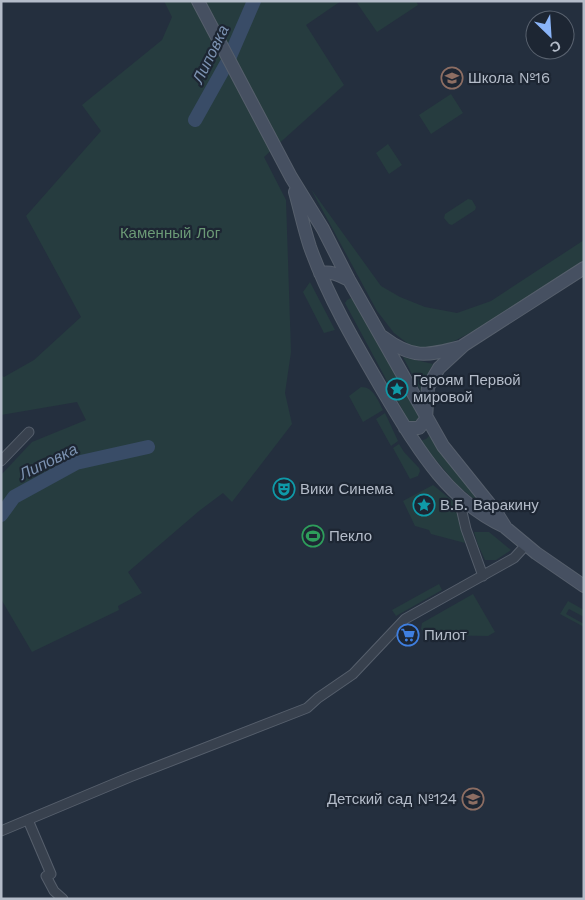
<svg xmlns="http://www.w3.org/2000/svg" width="585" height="900" viewBox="0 0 585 900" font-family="'Work Sans',sans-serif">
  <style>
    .green { fill: #263c3f }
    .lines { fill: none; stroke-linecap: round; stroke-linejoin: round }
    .river { stroke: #394c67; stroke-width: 14 }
    .street-casing { stroke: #565f6c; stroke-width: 11 }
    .secondary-casing { stroke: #565f6c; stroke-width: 14 }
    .street { stroke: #38414e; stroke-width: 9 }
    .secondary { stroke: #465061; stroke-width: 12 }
    .labels { text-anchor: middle; stroke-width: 4.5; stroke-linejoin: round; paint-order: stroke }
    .poi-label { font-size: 15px; fill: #b4bcc9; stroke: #1d2633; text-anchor: start }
    .park-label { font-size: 15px; fill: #6b9a76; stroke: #1d2633 }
    .water-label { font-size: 16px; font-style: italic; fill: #7c92b1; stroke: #1d2633 }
  </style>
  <rect width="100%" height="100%" fill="#242f3e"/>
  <!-- green -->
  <path class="green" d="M 164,1 L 341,1 L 306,25 L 344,85 L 264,157 L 286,200 L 291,352 L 285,393 L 292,424 L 232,502 L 223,493 L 199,511 L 128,572 L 142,593 L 118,606 L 119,610 L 32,652 L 1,599 L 1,475 L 32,442 L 86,420 L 77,402 L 1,415 L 1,375 L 4,377 L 34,360 L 81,317 L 26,216 L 101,131 L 82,105 L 162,40 L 172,17 Z
    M 359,1 L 416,1 L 418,5 L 377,32 L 357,3 Z
    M 451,94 L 463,113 L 431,134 L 419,115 Z
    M 388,144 L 402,165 L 389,174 L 376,153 Z
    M 311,189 L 381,286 L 400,297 L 425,307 L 457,313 L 491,301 L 584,240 L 584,260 L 487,324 L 439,349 L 422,350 L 411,346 L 394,333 L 377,311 Z
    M 468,199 L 472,200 L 476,207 L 475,210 L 452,225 L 449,224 L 444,218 L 445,214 Z
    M 310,282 L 335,330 L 324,333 L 303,292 Z
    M 351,298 L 354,299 L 416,412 L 419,419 L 412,423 L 408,420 L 345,303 L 347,300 Z
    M 403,357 L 433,364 L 426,377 L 422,393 Z
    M 361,387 C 374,387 378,401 383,410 L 363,422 L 349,396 Z
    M 385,413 L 398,441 L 391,446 L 376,419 Z
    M 432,433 L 493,515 L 457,485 L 420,441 L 426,439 Z
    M 399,444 L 404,452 L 419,468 L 420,471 L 418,476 L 410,479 L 393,448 Z
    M 433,485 L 454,502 L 459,513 L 465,543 L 431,534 L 429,530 L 415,526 L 403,501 Z
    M 474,532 L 489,532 L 511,550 L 496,560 L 485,560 L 478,545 Z
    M 439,584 L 442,590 L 396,616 L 392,610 Z
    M 473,594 L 495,632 L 488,636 L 427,635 L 421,629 L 422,623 Z
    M 568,601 L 584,610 L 584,617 L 569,609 L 566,614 L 584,624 L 584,627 L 560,614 Z"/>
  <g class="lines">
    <!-- river -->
    <path class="river" d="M 195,120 L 228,61 L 254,1
      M 1,515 L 14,497 L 76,463 L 148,447"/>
    <!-- street casing -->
    <g class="street-casing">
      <path id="street" d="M 1,461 L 29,432
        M 458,495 L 466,529 L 483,576
        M 28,820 L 51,874 L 46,876 L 54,891 L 63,899
        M 1,831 L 130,777 L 307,708 L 318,698 L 353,674 L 405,619 L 514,558 L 526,545"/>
    </g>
    <!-- secondary casing -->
    <g class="secondary-casing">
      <path id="secondary" d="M 198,1 L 291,177 L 323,229 L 349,280 L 443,446 L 496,512 L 506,528 L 536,553 L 584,586
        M 295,192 C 300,210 304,229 310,247 C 329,300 358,348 386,396 C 418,449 447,500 505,527
        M 320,273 C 332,271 339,275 349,280
        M 383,337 C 412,359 426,356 460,347
        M 405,428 L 419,428 L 426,419 L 428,387 L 439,368 L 464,345 L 584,268"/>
    </g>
    <!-- street -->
    <use href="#street" class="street"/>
    <!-- secondary -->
    <use href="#secondary" class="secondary"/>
  </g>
  <!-- icons -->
  <defs>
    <g id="school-ring" transform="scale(1.125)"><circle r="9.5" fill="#1d2633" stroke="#8d6e63" stroke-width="1.5"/><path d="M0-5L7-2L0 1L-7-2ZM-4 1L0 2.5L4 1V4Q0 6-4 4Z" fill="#8d6e63"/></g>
    <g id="sight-ring" transform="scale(1.125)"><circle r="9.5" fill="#1d2633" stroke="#0f9aa8" stroke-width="1.5"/><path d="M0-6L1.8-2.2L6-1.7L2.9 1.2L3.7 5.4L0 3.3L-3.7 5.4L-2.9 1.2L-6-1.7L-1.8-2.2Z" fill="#0f9aa8"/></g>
    <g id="theatre-ring" transform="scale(1.125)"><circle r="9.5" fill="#1d2633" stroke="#0f9aa8" stroke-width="1.5"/><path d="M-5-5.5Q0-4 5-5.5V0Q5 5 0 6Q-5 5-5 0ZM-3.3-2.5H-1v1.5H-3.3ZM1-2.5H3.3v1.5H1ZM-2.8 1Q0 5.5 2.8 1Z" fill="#0f9aa8"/></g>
    <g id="stadium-ring" transform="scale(1.125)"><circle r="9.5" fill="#1d2633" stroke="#2e9e5b" stroke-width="1.5"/><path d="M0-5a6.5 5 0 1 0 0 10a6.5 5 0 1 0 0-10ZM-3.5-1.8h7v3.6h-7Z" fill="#2e9e5b"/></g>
    <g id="supermarket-ring" transform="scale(1.125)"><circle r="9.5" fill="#1d2633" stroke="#3f7fe0" stroke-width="1.5"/><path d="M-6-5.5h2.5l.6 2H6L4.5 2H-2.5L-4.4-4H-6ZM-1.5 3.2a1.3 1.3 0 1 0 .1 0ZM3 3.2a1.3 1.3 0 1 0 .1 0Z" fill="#3f7fe0"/></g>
  </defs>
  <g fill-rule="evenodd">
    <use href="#school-ring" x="452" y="78"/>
    <use href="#sight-ring" x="397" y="389"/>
    <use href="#theatre-ring" x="284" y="489"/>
    <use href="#sight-ring" x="424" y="505"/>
    <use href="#stadium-ring" x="313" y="536"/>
    <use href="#supermarket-ring" x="408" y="635"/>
    <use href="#school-ring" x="473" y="799"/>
  </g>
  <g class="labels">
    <!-- poi labels -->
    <g class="poi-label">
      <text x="468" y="83">Школа №16</text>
      <text x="413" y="385">Героям Первой<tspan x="413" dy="17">мировой</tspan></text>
      <text x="300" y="494">Вики Синема</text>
      <text x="440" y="510">В.Б. Варакину</text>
      <text x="329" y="541">Пекло</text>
      <text x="424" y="640">Пилот</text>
      <text x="457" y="804" text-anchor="end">Детский сад №124</text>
    </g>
    <!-- park labels -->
    <g class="park-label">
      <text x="170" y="238">Каменный Лог</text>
    </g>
    <!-- water labels -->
    <g class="water-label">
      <text transform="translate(210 54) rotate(-64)" y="6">Липовка</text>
      <text transform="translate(48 461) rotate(-26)" y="6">Липовка</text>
    </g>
  </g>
  <!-- border -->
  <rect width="585" height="900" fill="none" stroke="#b4bcc9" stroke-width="5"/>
  <!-- north arrow -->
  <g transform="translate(550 35) rotate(155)"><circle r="24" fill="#1d2633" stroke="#59626f"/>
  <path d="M0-4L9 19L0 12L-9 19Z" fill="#8ab4f8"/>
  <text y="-8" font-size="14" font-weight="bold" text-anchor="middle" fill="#b4bcc9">С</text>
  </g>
</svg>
